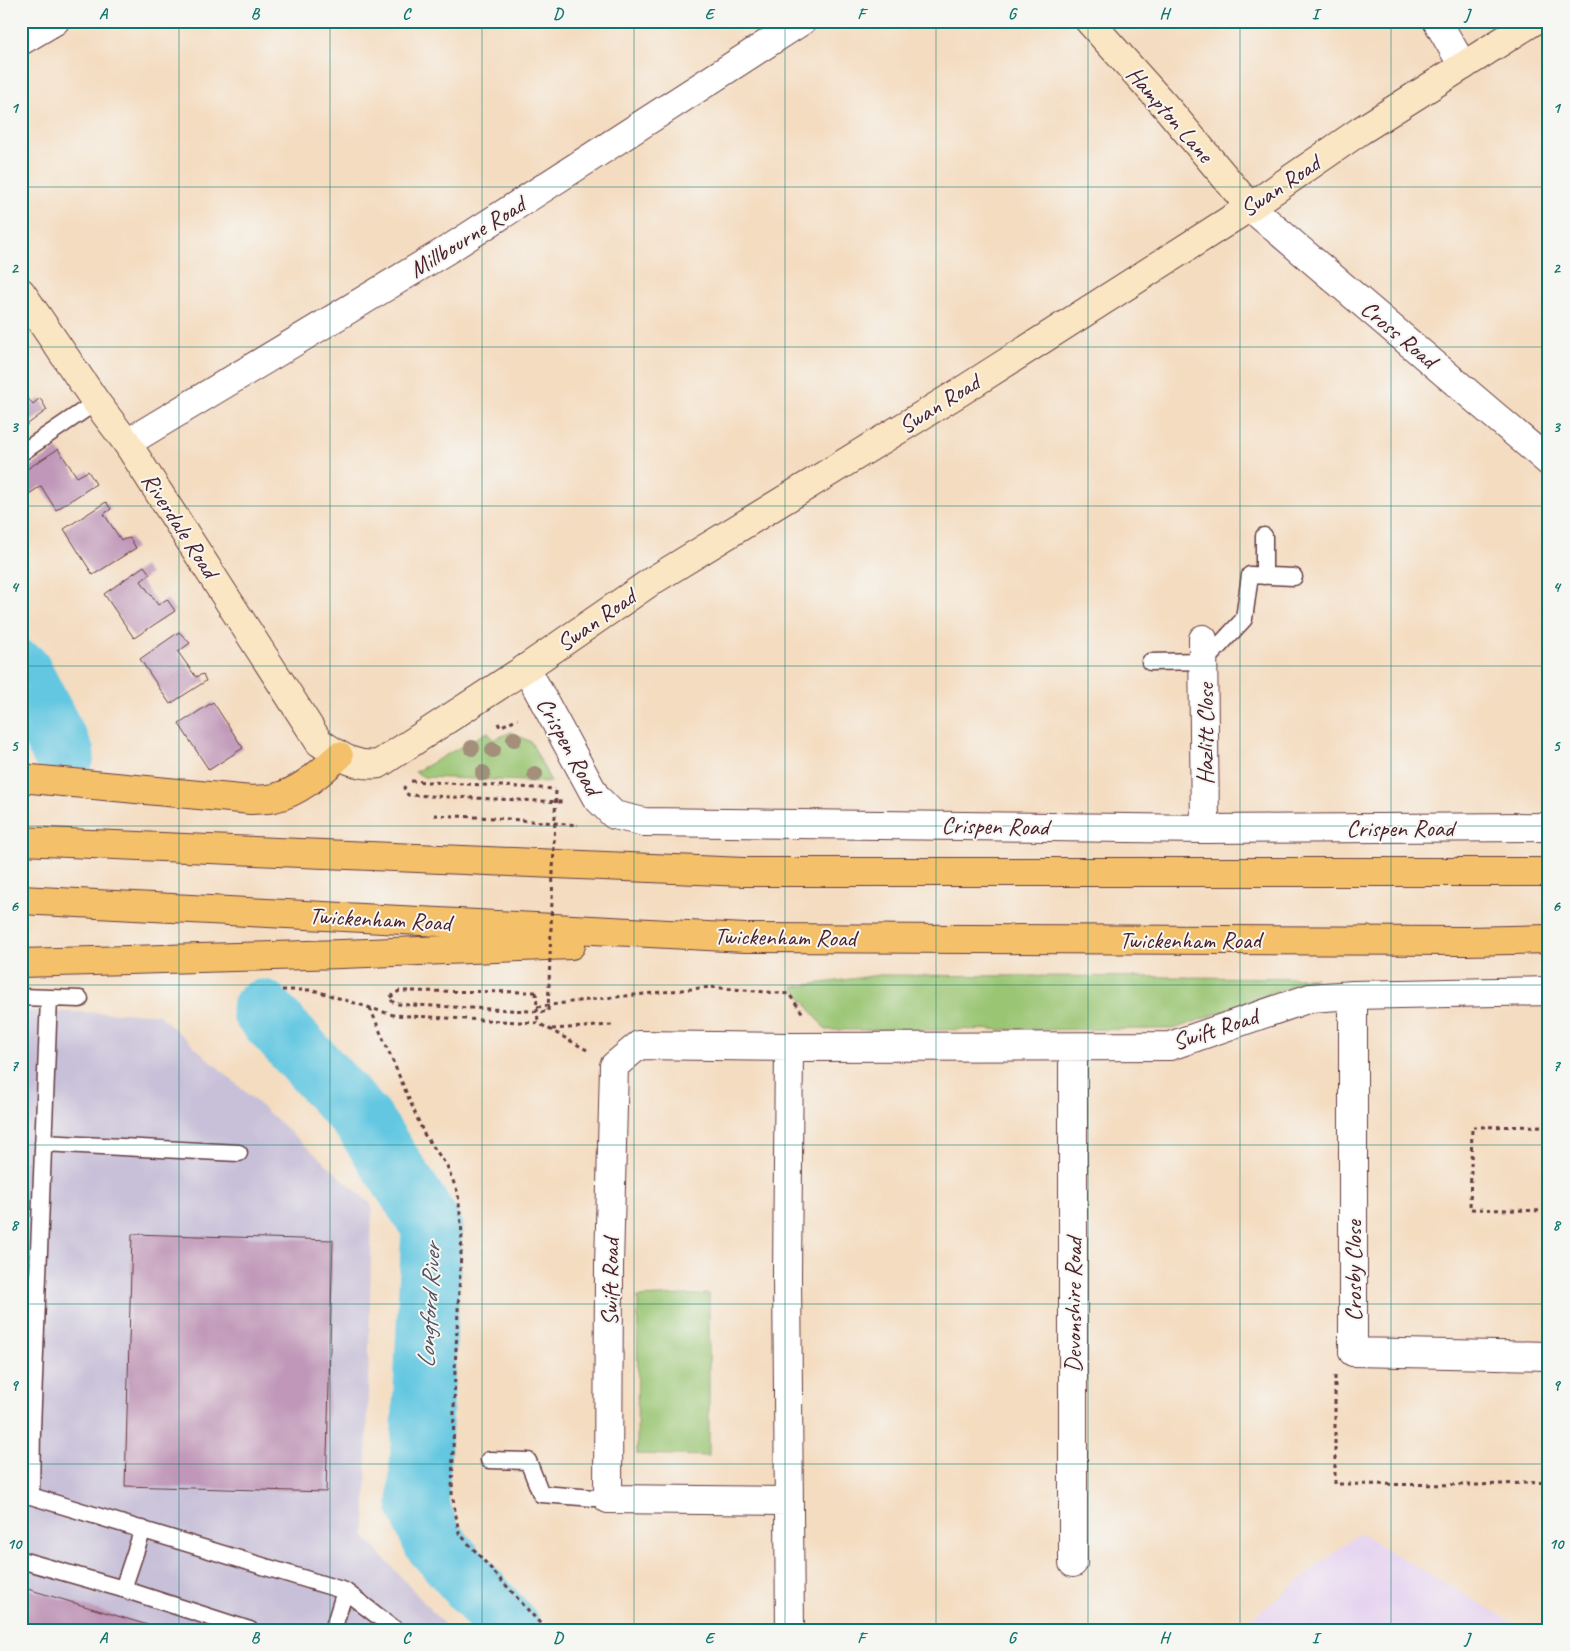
<svg xmlns="http://www.w3.org/2000/svg" width="1570" height="1651" viewBox="0 0 1570 1651" font-family="Caveat,sans-serif">
  <style>
    .built { fill: #e6d3f0 }
    .industrial { fill: #c8c0d8 }
    .green { fill: #9ac572; stroke: #72724e }
    .lines { fill: none; stroke-linecap: round; stroke-linejoin: round }
    .river { stroke: #63c7e1; stroke-width: 61 }
    .building { fill: #c097b8 }
    .lane-casing { stroke: #643b41; stroke-width: 19 }
    .street-casing { stroke: #643b41; stroke-width: 30 }
    .secondary-casing { stroke: #643b41; stroke-width: 30 }
    .highway-casing { stroke: #643b41; stroke-width: 30 }
    .path { stroke: #643b41; stroke-width: 3; stroke-dasharray: 4 4; stroke-linecap: butt }
    .lane { stroke: #fff; stroke-width: 16 }
    .street { stroke: #fff; stroke-width: 28 }
    .secondary { stroke: #fbe6c3; stroke-width: 28 }
    .highway { stroke: #f4c16a; stroke-width: 28 }
    .path-bridge { stroke: #643b41; stroke-width: 3; stroke-dasharray: 4 4; stroke-linecap: butt }
    .tree { fill: #a4907a }
    .grid { fill: none; stroke: #0f766e; stroke-width: 1; stroke-opacity: 0.55 }
    .labels { text-anchor: middle; stroke-width: 4; stroke-linejoin: round; paint-order: stroke }
    .street-label { font-size: 24px; fill: #4a1f2b; stroke: #f6f6f2 }
    .water-label { font-size: 25px; font-style: italic; fill: #525162; stroke: #f6f6f2 }
    .neatline { fill: none; stroke: #0f766e; stroke-width: 2 }
    .grid-label { font-size: 16px; text-anchor: middle; font-weight: bold; fill: #0f766e }
  </style>
  <rect width="100%" height="100%" fill="#f6f6f2"/>
  <filter id="ink" filterUnits="userSpaceOnUse"><feTurbulence type="fractalNoise" baseFrequency=".02" numOctaves="2"/><feDisplacementMap in="SourceGraphic" scale="10" xChannelSelector="R" yChannelSelector="G"/><feConvolveMatrix kernelMatrix="1 2 1 2 8 2 1 2 1" color-interpolation-filters="sRGB"/></filter>
  <filter id="wash" filterUnits="userSpaceOnUse"><feTurbulence type="fractalNoise" baseFrequency=".0096" numOctaves="4" result="noise"/><feDisplacementMap in="SourceGraphic" scale="20" xChannelSelector="R" yChannelSelector="G"/><feGaussianBlur stdDeviation="1.12" result="paint"/><feColorMatrix in="noise" values="0 0 0 0 0 0 0 0 0 0 0 0 0 0 0 0 0 1.4 0 .05"/><feComposite in="paint" operator="in"/></filter>
  <g filter="url(#wash)">
    <rect width="100%" height="100%" fill="#f4dcc0"/>
    <!-- built -->
    <path class="built" d="M 21,716 L 44,757 L 21,755 Z
      M 1359,1533 L 1525,1630 L 1237,1630 Z"/>
    <!-- industrial -->
    <path class="industrial" d="M 21,1011 L 158,1014 L 372,1205 L 365,1537 L 449,1630 L 21,1630 Z"/>
    <!-- green -->
    <path class="green" d="M 488,732 L 493,740 L 511,732 L 531,742 L 551,782 L 424,777 L 415,772 Z
      M 879,975 L 1316,978 L 1174,1029 L 826,1030 L 793,987 Z
      M 709,1294 L 709,1456 L 637,1454 L 638,1297 Z"/>
    <g class="lines">
      <!-- river -->
      <path class="river" d="M 21,671 L 64,755
        M 262,1010 L 364,1122 L 432,1227 L 418,1505 L 433,1541 L 511,1630"/>
    </g>
    <g id="blocks">
      <!-- building -->
      <path class="building" d="M 21,391 L 33,404 L 40,398 L 47,410 L 21,429 Z
        M 58,449 L 77,477 L 88,471 L 96,484 L 56,510 L 41,486 L 29,494 L 21,483 L 21,473 Z
        M 106,502 L 111,509 L 104,514 L 121,540 L 130,538 L 136,548 L 93,575 L 64,529 Z
        M 144,566 L 150,574 L 141,581 L 158,605 L 167,599 L 175,611 L 134,638 L 104,594 Z
        M 179,632 L 190,643 L 178,652 L 196,677 L 203,674 L 206,681 L 170,704 L 140,659 Z
        M 213,702 L 243,748 L 209,770 L 179,724 Z
        M 132,1234 L 333,1240 L 326,1492 L 125,1486 Z
        M 21,1587 L 161,1629 L 160,1630 L 21,1630 Z"/>
    </g>
  </g>
  <g filter="url(#ink)">
    <use href="#blocks" fill-opacity="0" stroke="#643b41" stroke-width="1"/>
    <g class="lines">
      <!-- lane casing -->
      <g class="lane-casing">
        <path id="lane" d="M 21,453 L 96,402
          M 1264,576 L 1264,536
          M 1150,662 L 1205,661 L 1244,619 L 1250,575 L 1294,577
          M 21,997 L 80,999
          M 43,1143 L 239,1153
          M 489,1460 L 528,1461 L 541,1494 L 608,1499
          M 21,1493 L 345,1591 L 396,1630
          M 31,1496 L 32,1428 L 49,998
          M 21,1560 L 123,1589 L 143,1529
          M 123,1589 L 250,1630
          M 333,1630 L 345,1591"/>
      </g>
      <!-- street casing -->
      <g class="street-casing">
        <path id="street" d="M 1437,21 L 1463,66
          M 21,41 L 55,21
          M 1250,207 L 1549,462
          M 127,443 L 452,247 L 802,21
          M 1203,639 L 1205,829
          M 526,668 L 596,797 L 614,815 L 644,822 L 1205,829 L 1549,827
          M 1353,995 L 1353,1352 L 1549,1356
          M 789,1047 L 787,1275 L 790,1630
          M 789,1501 L 608,1499 L 609,1266 L 614,1066 L 639,1045 L 789,1047 L 1170,1046 L 1310,998 L 1353,995 L 1549,991
          M 1073,1563 L 1073,1047"/>
      </g>
      <!-- secondary casing -->
      <g class="secondary-casing">
        <path id="secondary" d="M 1089,21 L 1167,108 L 1250,207
          M 21,292 L 96,402 L 127,443 L 319,742 C 340,756 353,767 379,764 L 526,668 L 652,581 L 960,392 L 1250,207 L 1360,131 L 1534,21"/>
      </g>
      <!-- highway casing -->
      <g class="highway-casing">
        <path id="highway" d="M 21,778 L 251,800 C 259,799 267,800 274,798 C 300,792 320,773 339,756
          M 21,841 L 744,872 L 1549,872
          M 21,900 L 745,938 L 1467,941 L 1549,939
          M 21,963 L 342,954 L 571,945"/>
      </g>
      <!-- path -->
      <path class="path" d="M 498,723 L 500,727 L 516,719 L 518,719
        M 411,781 L 555,789
        M 405,786 L 404,788 L 408,795 L 562,802
        M 434,815 L 496,818 L 578,825
        M 282,990 L 313,990 L 393,1015 L 538,1023 L 587,1050
        M 536,992 L 538,1023
        M 537,1007 L 578,1001 L 710,987 L 789,994 L 804,1015
        M 370,1008 L 424,1134 L 447,1166 L 458,1193 L 462,1234 L 455,1368 L 452,1493 L 459,1533 L 546,1630
        M 552,1029 L 613,1025
        M 1549,1126 L 1472,1127 L 1470,1209 L 1549,1211
        M 1335,1376 L 1335,1484 L 1478,1485 L 1549,1482"/>
      <!-- lane -->
      <use href="#lane" class="lane"/>
      <!-- street -->
      <use href="#street" class="street"/>
      <!-- secondary -->
      <use href="#secondary" class="secondary"/>
      <!-- highway -->
      <use href="#highway" class="highway"/>
      <!-- path-bridge -->
      <path class="path-bridge" d="M 536,992 L 399,991 L 389,998 L 395,1004 L 548,1012 L 556,789"/>
    </g>
    <!-- trees -->
    <g class="tree">
      <circle cx="514" cy="739" r="8"/>
      <circle cx="472" cy="748" r="8"/>
      <circle cx="493" cy="750" r="8"/>
      <circle cx="483" cy="773" r="8"/>
      <circle cx="535" cy="774" r="8"/>
    </g>
  </g>
  <!-- grid -->
  <path class="grid" d="M 179,21 L 179,1630M 330,21 L 330,1630M 482,21 L 482,1630M 634,21 L 634,1630M 785,21 L 785,1630M 936,21 L 936,1630M 1088,21 L 1088,1630M 1240,21 L 1240,1630M 1391,21 L 1391,1630M 21,187 L 1549,187M 21,347 L 1549,347M 21,506 L 1549,506M 21,666 L 1549,666M 21,826 L 1549,826M 21,985 L 1549,985M 21,1145 L 1549,1145M 21,1304 L 1549,1304M 21,1464 L 1549,1464"/>
  <g class="labels">
    <!-- street labels -->
    <g class="street-label">
      <text transform="translate(1170 114) rotate(49)" y="8">Hampton Lane</text>
      <text transform="translate(1280 186) rotate(-34)" y="8">Swan Road</text>
      <text transform="translate(467 237) rotate(-32)" y="8">Millbourne Road</text>
      <text transform="translate(1399 334) rotate(40)" y="8">Cross Road</text>
      <text transform="translate(939 404) rotate(-32)" y="8">Swan Road</text>
      <text transform="translate(180 525) rotate(57)" y="8">Riverdale Road</text>
      <text transform="translate(596 620) rotate(-35)" y="8">Swan Road</text>
      <text transform="translate(1205 734) rotate(-90)" y="8">Hazlitt Close</text>
      <text transform="translate(569 746) rotate(61)" y="8">Crispen Road</text>
      <text transform="translate(995 826) rotate(1)" y="8">Crispen Road</text>
      <text x="1400" y="836">Crispen Road</text>
      <text transform="translate(380 919) rotate(3)" y="8">Twickenham Road</text>
      <text transform="translate(785 937) rotate(1)" y="8">Twickenham Road</text>
      <text x="1190" y="948">Twickenham Road</text>
      <text transform="translate(1215 1029) rotate(-18)" y="8">Swift Road</text>
      <text transform="translate(1353 1271) rotate(-90)" y="8">Crosby Close</text>
      <text transform="translate(610 1282) rotate(-89)" y="8">Swift Road</text>
      <text transform="translate(1073 1305) rotate(-90)" y="8">Devonshire Road</text>
    </g>
    <!-- water labels -->
    <g class="water-label">
      <text transform="translate(428 1306) rotate(-87)" y="9">Longford River</text>
    </g>
  </g>
  <!-- margin -->
  <rect width="1570" height="1651" fill="none" stroke="#f6f6f2" stroke-width="55"/>
  <rect x="28" y="28" width="1514" height="1596" class="neatline"/>
  <g class="grid-label">
    <text x="103" y="19">A</text>
    <text x="255" y="19">B</text>
    <text x="406" y="19">C</text>
    <text x="558" y="19">D</text>
    <text x="709" y="19">E</text>
    <text x="861" y="19">F</text>
    <text x="1012" y="19">G</text>
    <text x="1164" y="19">H</text>
    <text x="1315" y="19">I</text>
    <text x="1467" y="19">J</text>
    <text x="14" y="113">1</text>
    <text x="1556" y="113">1</text>
    <text x="14" y="273">2</text>
    <text x="1556" y="273">2</text>
    <text x="14" y="432">3</text>
    <text x="1556" y="432">3</text>
    <text x="14" y="592">4</text>
    <text x="1556" y="592">4</text>
    <text x="14" y="751">5</text>
    <text x="1556" y="751">5</text>
    <text x="14" y="911">6</text>
    <text x="1556" y="911">6</text>
    <text x="14" y="1071">7</text>
    <text x="1556" y="1071">7</text>
    <text x="14" y="1230">8</text>
    <text x="1556" y="1230">8</text>
    <text x="14" y="1390">9</text>
    <text x="1556" y="1390">9</text>
    <text x="14" y="1549">10</text>
    <text x="1556" y="1549">10</text>
    <text x="103" y="1643">A</text>
    <text x="255" y="1643">B</text>
    <text x="406" y="1643">C</text>
    <text x="558" y="1643">D</text>
    <text x="709" y="1643">E</text>
    <text x="861" y="1643">F</text>
    <text x="1012" y="1643">G</text>
    <text x="1164" y="1643">H</text>
    <text x="1315" y="1643">I</text>
    <text x="1467" y="1643">J</text>
  </g>
</svg>
